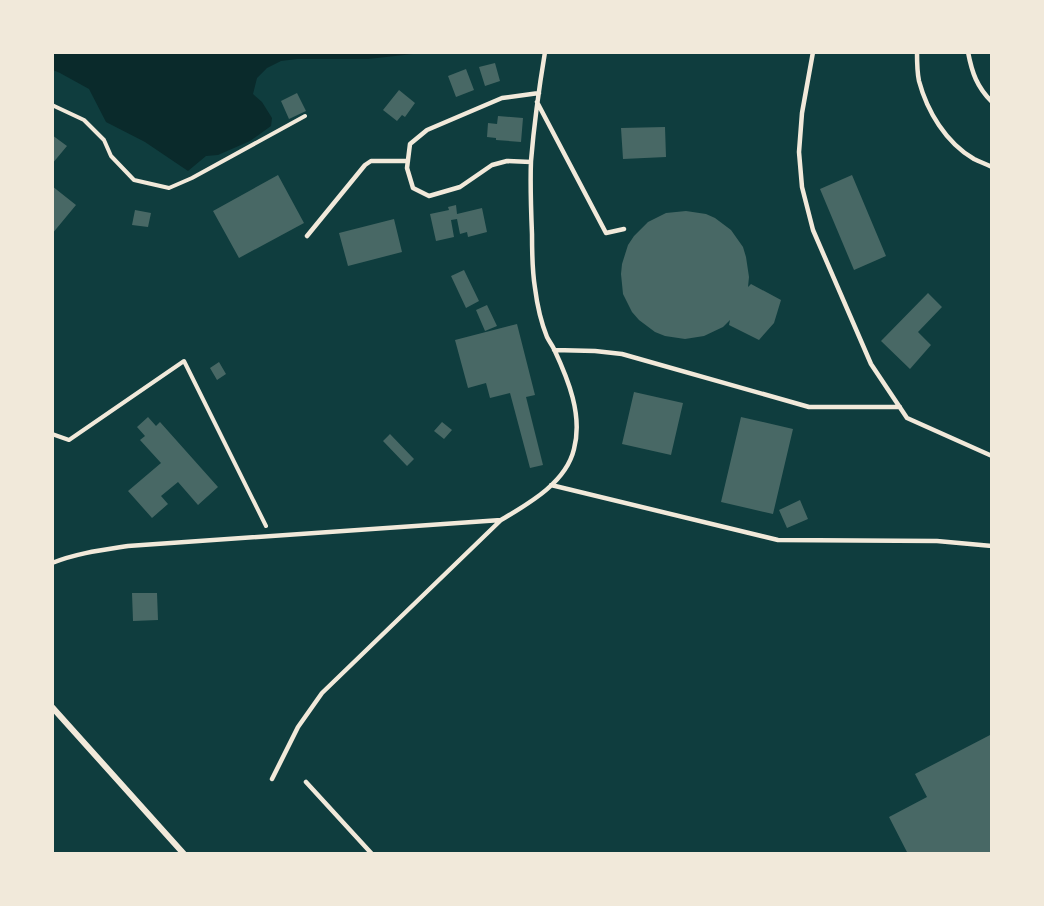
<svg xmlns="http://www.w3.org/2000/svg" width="1044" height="906" viewBox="0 0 1044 906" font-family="'Exo 2',sans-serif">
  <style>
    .water { fill: #0a2a2b }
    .building { fill: #486865 }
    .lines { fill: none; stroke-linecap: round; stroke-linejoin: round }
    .path { stroke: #f1e9da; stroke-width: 4 }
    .service { stroke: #f1e9da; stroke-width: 4.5 }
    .minor { stroke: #f1e9da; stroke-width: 6 }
  </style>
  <rect width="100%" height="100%" fill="#0f3d3e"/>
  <!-- water -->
  <path class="water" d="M 53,52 L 422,52 L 422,53 L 368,59 L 297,59 L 281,61 L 267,68 L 257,78 L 253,94 L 262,102 L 272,118 L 271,126 L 250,141 L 218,155 L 206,156 L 188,171 L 145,142 L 106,122 L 89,89 L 60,73 L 53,70 Z"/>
  <!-- building -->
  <path class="building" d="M 495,63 L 500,81 L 485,86 L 479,67 Z
    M 466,69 L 474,90 L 456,97 L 448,76 Z
    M 399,90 L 415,103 L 405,117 L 402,115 L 397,121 L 383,110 Z
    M 297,93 L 306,111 L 289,119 L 281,101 Z
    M 498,116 L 523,118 L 521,142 L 496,140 L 496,138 L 487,137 L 488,123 L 497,124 Z
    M 665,127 L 666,157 L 623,159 L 621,128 Z
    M 52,135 L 67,146 L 52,164 Z
    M 278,175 L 304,223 L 239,258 L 213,211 Z
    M 852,175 L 886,256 L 854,270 L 820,189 Z
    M 52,186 L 76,205 L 52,234 Z
    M 456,205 L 457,214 L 482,208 L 487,232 L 468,237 L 467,232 L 460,234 L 457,219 L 451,220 L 454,237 L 436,241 L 430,214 L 449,210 L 448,207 Z
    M 135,210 L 151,213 L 148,227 L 132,225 Z
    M 686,211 L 706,214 L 715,218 L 731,230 L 743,247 L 746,257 L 749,277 L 748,287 L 751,284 L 781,300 L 774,323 L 759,340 L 729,325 L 730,320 L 723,327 L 704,336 L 685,339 L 665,336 L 655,332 L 639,320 L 632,312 L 623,294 L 621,274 L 622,264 L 628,245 L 634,236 L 648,222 L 666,213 Z
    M 394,219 L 402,252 L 348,266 L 339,233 Z
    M 464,270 L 479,301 L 466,308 L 451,276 Z
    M 928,293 L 942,307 L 918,332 L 931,345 L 910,369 L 881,341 Z
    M 487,305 L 497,326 L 485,331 L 476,310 Z
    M 517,324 L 535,395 L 526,397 L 543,465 L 530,468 L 510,393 L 490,398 L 486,383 L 468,388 L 455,340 Z
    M 219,362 L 226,374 L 217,380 L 210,368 Z
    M 634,392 L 683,403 L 671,455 L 622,444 Z
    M 148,417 L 156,426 L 160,422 L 218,487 L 198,505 L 178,482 L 161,496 L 168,504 L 152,518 L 128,491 L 161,463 L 140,440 L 145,436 L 137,427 Z
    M 741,417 L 793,429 L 773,514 L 721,502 Z
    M 442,422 L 452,430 L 444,439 L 434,431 Z
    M 390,434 L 414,459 L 407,466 L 383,441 Z
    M 800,500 L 808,519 L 787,528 L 779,510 Z
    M 132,593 L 157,593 L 158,620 L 133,621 Z
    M 992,734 L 992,854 L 908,854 L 889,817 L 927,797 L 915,774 Z"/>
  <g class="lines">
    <!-- path -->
    <path class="path" d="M 52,105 L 84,120 L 104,140 L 111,156 L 134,180 L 169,188 L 192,178 L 305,116
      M 52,434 L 69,440 L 184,361 L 266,526"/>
    <!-- service -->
    <path class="service" d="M 813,52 L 802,113 L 799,152 L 802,187 L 813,230 L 871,364 L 907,418 L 992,456
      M 917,52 C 917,62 917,72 919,81 C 927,111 946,143 974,159 C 980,162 986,164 992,167
      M 968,52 C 972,73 977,87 992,102
      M 537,102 L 606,233 L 624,229
      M 531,162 L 507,161 L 492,165 L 460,187 L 429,196 L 413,188 L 407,168 L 410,144 L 427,130 L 502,98 L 539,93
      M 307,236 L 365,165 L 371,161 L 408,161
      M 554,350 L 595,351 L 622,354 L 809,407 L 900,407
      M 551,485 L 778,540 L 937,541 L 992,546
      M 52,563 C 77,553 102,550 128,546 L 501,520 C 528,504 566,483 574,449 C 583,415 568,379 554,349 C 552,345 549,341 547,337 C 541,322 537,304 535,288 C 532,270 532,252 532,234 C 531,210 530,185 531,161 C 534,125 539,88 545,52
      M 272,779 L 298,727 L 322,693 L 501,520
      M 306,782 L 372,854"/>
    <!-- minor -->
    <path class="minor" d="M 52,707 L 184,854"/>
  </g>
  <!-- border -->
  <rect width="1044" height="906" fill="none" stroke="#f1e9da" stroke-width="108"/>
</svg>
